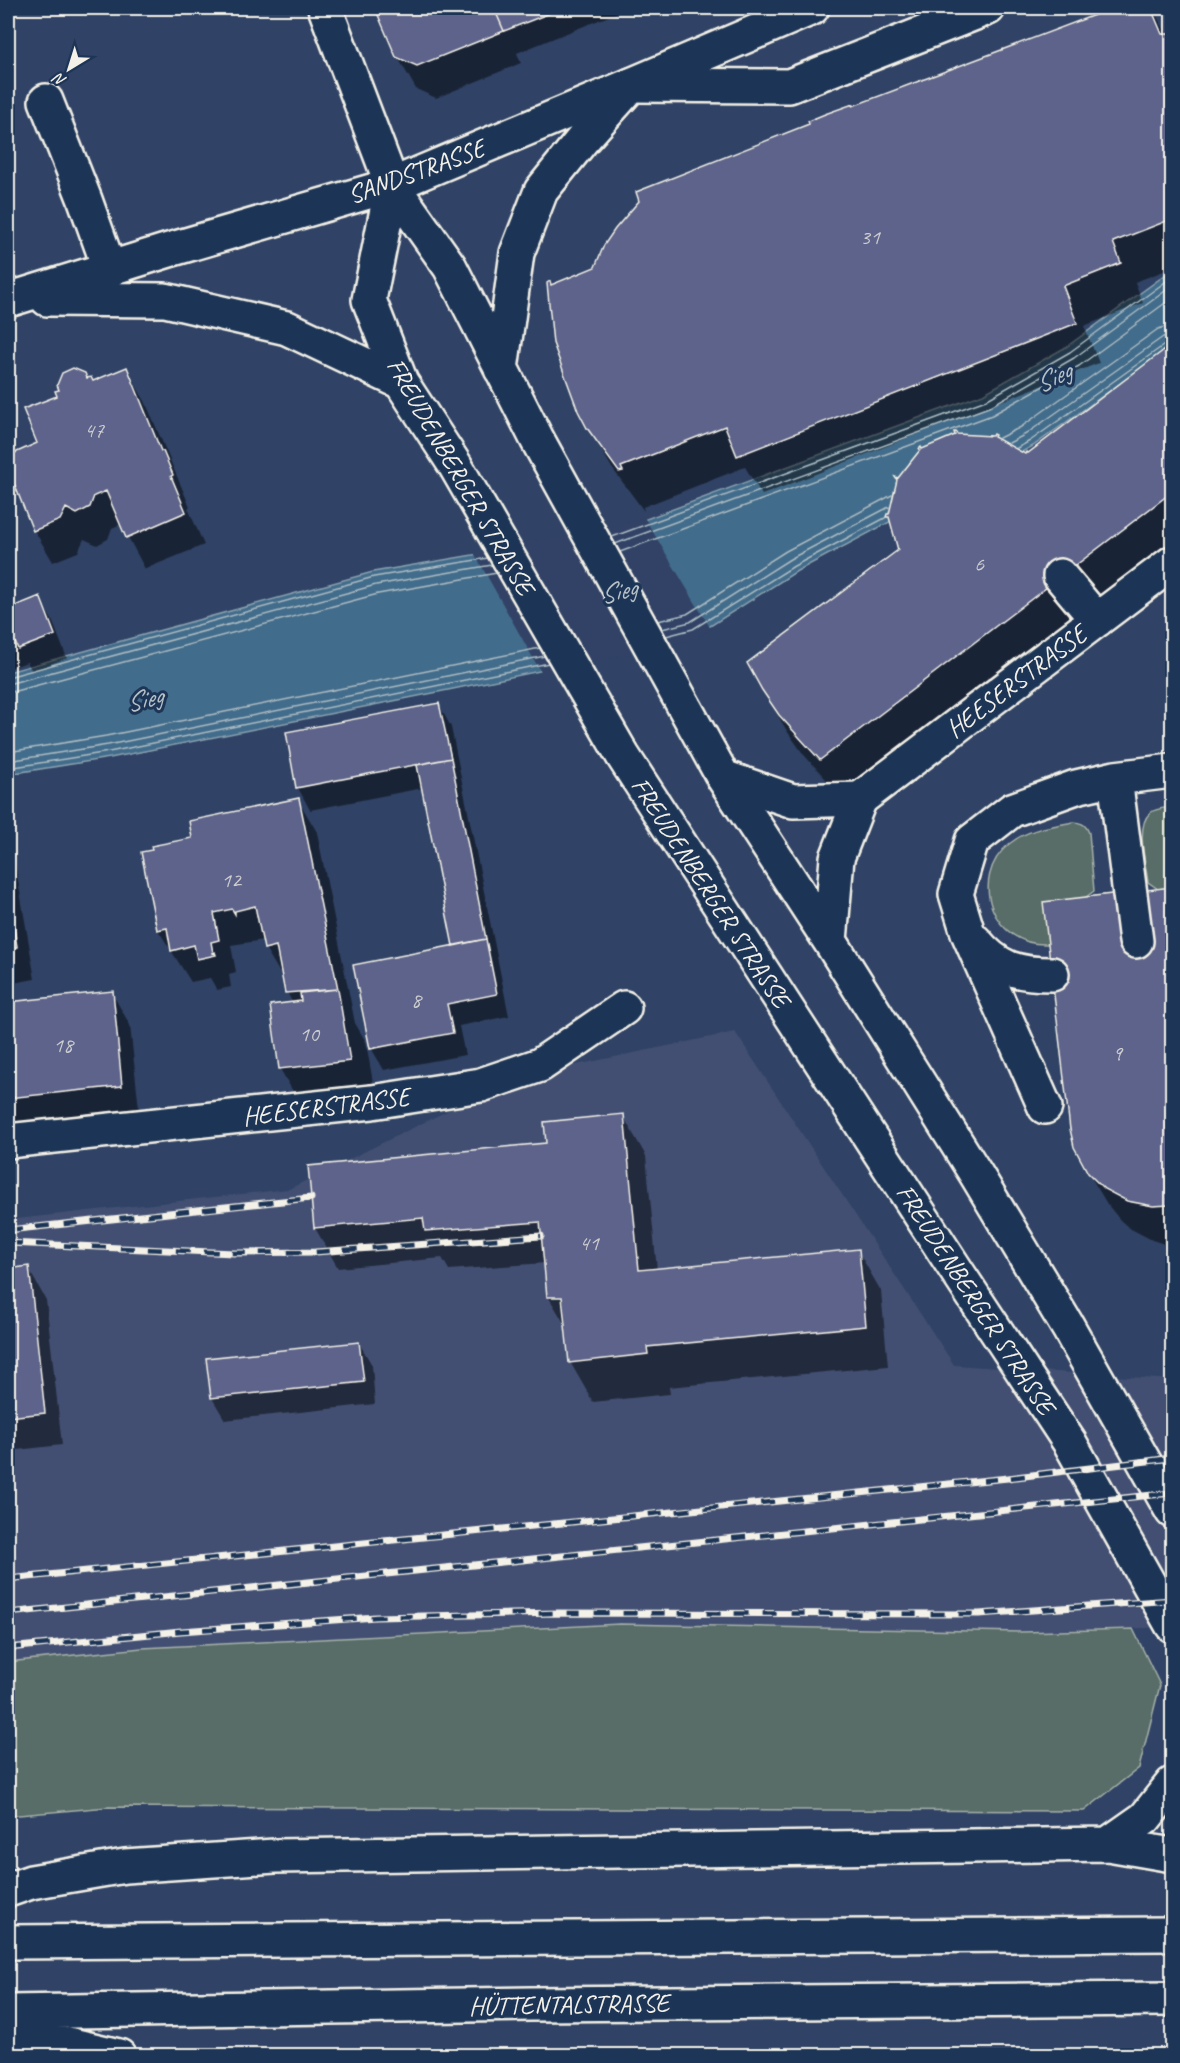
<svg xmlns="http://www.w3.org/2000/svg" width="1180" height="2063" viewBox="0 0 1180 2063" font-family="Caveat,sans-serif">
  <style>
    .built { fill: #425073 }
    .green { fill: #586d68; stroke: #a6afa8; stroke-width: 1.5 }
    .water { fill: #436c8b; stroke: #8aa1b0; stroke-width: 1.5 }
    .pier { fill: #304366 }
    .shadow { fill: #0007 }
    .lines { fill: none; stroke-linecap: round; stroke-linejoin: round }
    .shore { stroke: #adbcc3; stroke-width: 1.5 }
    .building { fill: #5d648a; stroke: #f4f1e8; stroke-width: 1.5 }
    .minor-casing { stroke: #f4f1e8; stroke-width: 38 }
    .major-casing { stroke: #f4f1e8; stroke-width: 38 }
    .highway-casing { stroke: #f4f1e8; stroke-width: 38 }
    .minor { stroke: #1d3557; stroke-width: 33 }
    .major { stroke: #1d3557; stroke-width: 33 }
    .highway { stroke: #1d3557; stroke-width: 33 }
    .rail-casing { stroke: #f4f1e8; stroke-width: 7 }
    .rail { stroke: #1d3557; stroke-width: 4.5; stroke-dasharray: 14; stroke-linecap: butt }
    .labels { text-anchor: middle; stroke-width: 6; stroke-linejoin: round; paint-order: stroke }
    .number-label { font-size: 22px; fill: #ceced0 }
    .street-label { font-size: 26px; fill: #f4f1e8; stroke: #1d3557 }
    .water-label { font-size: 27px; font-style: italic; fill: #b6c2c7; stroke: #1d3557 }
  </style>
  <rect width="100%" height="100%" fill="#304366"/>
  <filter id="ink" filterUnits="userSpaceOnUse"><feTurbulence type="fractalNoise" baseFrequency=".0167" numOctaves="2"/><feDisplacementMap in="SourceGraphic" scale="12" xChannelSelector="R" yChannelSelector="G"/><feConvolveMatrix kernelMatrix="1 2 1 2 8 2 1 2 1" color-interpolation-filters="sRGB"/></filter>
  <g filter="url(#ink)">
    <!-- built -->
    <path class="built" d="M 735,1032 L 954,1365 L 1172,1380 L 1172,1627 L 1022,1632 L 620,1624 L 142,1648 L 8,1662 L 8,1220 L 289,1189 L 514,1078 Z"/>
    <!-- green -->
    <path class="green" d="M 1172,807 L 1172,887 L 1158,889 L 1148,882 C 1146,865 1135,826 1150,813 C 1156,808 1165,808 1172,807 Z
      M 1074,822 C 1083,823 1086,825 1089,833 L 1094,891 L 1086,897 L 1048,944 C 993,947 967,879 1009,844 C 1027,829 1052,826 1074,822 Z
      M 620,1624 L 1022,1632 L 1133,1629 L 1160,1685 L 1139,1768 L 1084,1811 L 108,1807 L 8,1816 L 8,1662 L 142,1648 Z"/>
    <!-- water -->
    <path class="water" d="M 1172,270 L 1172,346 L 1033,446 L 797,571 L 696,635 L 578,663 L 453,689 L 110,758 L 8,774 L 8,672 L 373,572 L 614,531 L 983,394 L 1066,347 Z"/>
    <!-- pier -->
    <path class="pier" d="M 644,517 L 711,629 L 696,638 L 542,674 L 473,551 L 614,528 Z"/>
    <!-- shadow -->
    <path class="shadow" d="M 377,8 L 629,8 L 517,53 L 521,63 L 436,98 L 416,89 L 397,56 Z
      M 1117,8 L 1152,8 L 1168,36 L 1172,36 L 1172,268 L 1135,282 L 1143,303 L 1084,326 L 1099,363 L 762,495 L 745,467 L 643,507 L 644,511 L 612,468 L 588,427 L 551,286 L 596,269 L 853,108 Z
      M 1172,346 L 1172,549 L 844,799 L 804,755 L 787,731 L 763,690 L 1025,456 Z
      M 126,369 L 145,401 L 190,507 L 188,508 L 204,545 L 145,569 L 121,524 L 112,528 L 108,539 L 97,545 L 84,539 L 78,552 L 53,562 L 34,530 L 8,464 L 8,457 L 39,444 L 59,397 L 87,380 L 93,383 Z
      M 39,598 L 52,620 L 67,658 L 32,671 L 27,662 L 8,669 L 8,610 Z
      M 439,705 L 451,727 L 509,1016 L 459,1026 L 465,1055 L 384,1070 L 371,1048 L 454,947 L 423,788 L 310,810 L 298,788 Z
      M 298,800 L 317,832 L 355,1023 L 366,1042 L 378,1111 L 309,1119 L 280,1069 L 293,1004 L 287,992 L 284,980 L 265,948 L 264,940 L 231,945 L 236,972 L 229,974 L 231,987 L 217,990 L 210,978 L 191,982 L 158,930 L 194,839 Z
      M 8,842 L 13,851 L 35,979 L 8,984 Z
      M 1172,889 L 1172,1244 L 1164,1244 L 1152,1240 L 1129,1228 L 1120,1220 L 1107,1204 L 1083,1164 L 1045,904 Z
      M 112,993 L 130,1025 L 140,1118 L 8,1132 L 8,1003 Z
      M 623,1116 L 646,1156 L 657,1270 L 858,1251 L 881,1291 L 888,1366 L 669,1387 L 670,1394 L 593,1402 L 570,1362 L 567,1328 L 548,1296 L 545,1263 L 449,1270 L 442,1258 L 338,1268 L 315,1228 L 309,1167 L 547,1144 Z
      M 28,1268 L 46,1300 L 62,1445 L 8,1451 L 8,1270 Z
      M 359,1343 L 372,1365 L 375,1404 L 225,1420 L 212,1398 Z"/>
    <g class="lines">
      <!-- shore -->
      <path class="shore" d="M 999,438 L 1021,427 L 1158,329 L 1172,325
        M 1009,443 L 1026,434 L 1163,337 L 1172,334
        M 1017,448 L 1030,441 L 1167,343 L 1172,342
        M 612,537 L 986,400 L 1070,352 L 1172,277
        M 615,544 L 989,407 L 1074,358 L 1172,286
        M 620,552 L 992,415 L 1079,366 L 1172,298
        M 658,621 L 687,614 L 786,551 L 892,495
        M 662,629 L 690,622 L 790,559 L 889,507
        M 666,636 L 693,629 L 794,566 L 885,518
        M 8,677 L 374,577 L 488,558
        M 8,684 L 376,585 L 492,565
        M 8,693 L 378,594 L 497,573
        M 8,752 L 106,736 L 540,648
        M 8,761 L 108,745 L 545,656
        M 8,768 L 109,752 L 549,663"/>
    </g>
    <!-- building -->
    <path class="building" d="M 375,8 L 494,8 L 504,31 L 417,66 L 396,57 Z
      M 494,8 L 563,8 L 504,31 Z
      M 1113,8 L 1151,8 L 1162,34 L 1172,34 L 1172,219 L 1113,242 L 1121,263 L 1063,286 L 1077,323 L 737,456 L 725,426 L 621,467 L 623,471 L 619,472 L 587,428 L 578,411 L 553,343 L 547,283 L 550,281 L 551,285 L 595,267 L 604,245 L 615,229 L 639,201 L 636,192 L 809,124 L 808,121 L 825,114 L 853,104 L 853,106 Z
      M 1172,344 L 1172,492 L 820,760 L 779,715 L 762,690 L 747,663 L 898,550 L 889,517 L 886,517 L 887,514 L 889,514 L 897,480 L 895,477 L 898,478 L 920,450 L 919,449 L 921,447 L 922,449 L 955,435 L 954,432 L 956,432 L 957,434 L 992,436 L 993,434 L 995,435 L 994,437 L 1025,454 L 1026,452 L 1028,453 Z
      M 127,367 L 161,451 L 163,451 L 173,475 L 171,476 L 186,512 L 126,538 L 106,491 L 94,496 L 90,507 L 77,514 L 66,508 L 60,520 L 33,531 L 8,468 L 8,456 L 37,443 L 23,409 L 57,396 L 55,391 L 59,390 L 57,385 L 62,373 L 73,368 L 85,373 L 87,378 L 91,377 L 93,381 Z
      M 40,596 L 55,635 L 18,649 L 14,640 L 8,642 L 8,609 Z
      M 439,703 L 451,758 L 296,788 L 286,732 Z
      M 451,758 L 486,939 L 453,946 L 417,765 Z
      M 299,798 L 338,989 L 285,993 L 276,946 L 264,949 L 255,906 L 235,911 L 235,914 L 232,909 L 214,913 L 219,940 L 211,942 L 213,953 L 215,952 L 216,955 L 197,959 L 194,945 L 171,951 L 167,928 L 157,930 L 141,852 L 152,850 L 151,846 L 192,838 L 189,821 Z
      M 1172,887 L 1172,1186 L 1167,1187 L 1169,1205 L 1153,1206 L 1127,1201 L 1104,1189 L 1088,1173 L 1074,1147 L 1070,1129 L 1043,902 Z
      M 8,889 L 17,947 L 8,949 Z
      M 486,939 L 497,994 L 447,1004 L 453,1033 L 370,1049 L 353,965 Z
      M 338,989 L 350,1061 L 279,1069 L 270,1005 L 301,1001 L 300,993 Z
      M 113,991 L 122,1086 L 8,1098 L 8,1002 Z
      M 624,1114 L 639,1270 L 859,1249 L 866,1326 L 647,1347 L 648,1354 L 569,1363 L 562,1297 L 547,1297 L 540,1222 L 425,1231 L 423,1218 L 314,1228 L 308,1166 L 546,1143 L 544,1122 Z
      M 29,1266 L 45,1413 L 8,1417 L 8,1269 Z
      M 359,1342 L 364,1382 L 211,1398 L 206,1358 Z"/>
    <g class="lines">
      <!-- minor casing -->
      <g class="minor-casing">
        <path id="minor" d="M 325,8 L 392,185
          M 631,85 L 789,86 L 988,8
          M 46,101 L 85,200 L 110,270
          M 1060,576 L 1097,620
          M 1115,778 L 1136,941
          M 860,799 L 1172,563
          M 975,941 C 998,969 1017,974 1052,974
          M 1045,1107 L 968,933 L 956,894 L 972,841 L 1012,810 L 1076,787 L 1115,778 L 1172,771
          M 8,1141 L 372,1102 L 481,1085 L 540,1065 L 624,1008"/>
      </g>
      <!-- major casing -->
      <g class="major-casing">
        <path id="major" d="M 392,185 L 369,300 L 401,382 L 455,465 L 623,756 L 960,1276 L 1070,1443 L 1172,1625
          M 392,185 L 450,267 L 537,439 L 723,777 L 830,941 L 976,1174 L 1068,1327 L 1172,1511
          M 47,299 L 165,300 L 287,328 L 401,382
          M 8,300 L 169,250 L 392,185 L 631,85 L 812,8
          M 501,369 L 517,253 L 541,191 L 583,139 L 625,92
          M 723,777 L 793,801 L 860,799 L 837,858 L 830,941"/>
      </g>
      <!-- highway casing -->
      <g class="highway-casing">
        <path id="highway" d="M 1108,1844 L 1145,1818 L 1172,1784
          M 8,1890 L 31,1882 L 125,1866 L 275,1856 L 1108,1844 L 1172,1855
          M 8,1942 L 1172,1934
          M 8,2012 L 531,2004 L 1172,1999
          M 8,2030 L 119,2056"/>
      </g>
      <!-- minor -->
      <use href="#minor" class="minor"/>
      <!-- major -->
      <use href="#major" class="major"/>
      <!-- highway -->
      <use href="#highway" class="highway"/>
      <!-- rail casing -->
      <g class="rail-casing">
        <path id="rail" d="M 8,1230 L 311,1198
          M 8,1243 L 234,1253 L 315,1252 L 541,1236
          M 8,1579 L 1008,1478 L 1172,1458
          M 8,1613 L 1172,1493
          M 8,1648 L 181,1631 L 376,1617 L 558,1613 L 979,1614 L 1172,1600"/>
      </g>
      <!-- rail -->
      <use href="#rail" class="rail"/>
    </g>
  </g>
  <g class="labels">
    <!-- number labels -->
    <g class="number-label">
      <text x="870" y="244">31</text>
      <text x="94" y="437">47</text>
      <text x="979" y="571">6</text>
      <text x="231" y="887">12</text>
      <text x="416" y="1007">8</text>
      <text x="309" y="1041">10</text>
      <text x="63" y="1052">18</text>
      <text x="1117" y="1060">9</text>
      <text x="589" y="1250">41</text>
    </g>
    <!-- street labels -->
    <g class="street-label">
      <text transform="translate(416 171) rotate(-20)" y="9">SANDSTRASSE</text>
      <text transform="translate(461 476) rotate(60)" y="9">FREUDENBERGER STRASSE</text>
      <text transform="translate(1016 681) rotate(-37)" y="9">HEESERSTRASSE</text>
      <text transform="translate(711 892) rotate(57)" y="9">FREUDENBERGER STRASSE</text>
      <text transform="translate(326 1106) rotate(-7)" y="9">HEESERSTRASSE</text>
      <text transform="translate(976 1299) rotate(57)" y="9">FREUDENBERGER STRASSE</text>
      <text transform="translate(569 2004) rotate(-1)" y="9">HÜTTENTALSTRASSE</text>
    </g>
    <!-- water labels -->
    <g class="water-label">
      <text transform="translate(1053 377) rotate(-26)" y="9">Sieg</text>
      <text transform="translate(618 591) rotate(-13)" y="9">Sieg</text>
      <text transform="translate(144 699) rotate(-13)" y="9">Sieg</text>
    </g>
  </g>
  <!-- margin -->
  <rect width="1180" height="2063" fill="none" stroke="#1d3557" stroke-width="30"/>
  <rect x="15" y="15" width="1150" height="2033" fill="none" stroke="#f4f1e8" stroke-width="2" filter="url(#ink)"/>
  <!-- north arrow -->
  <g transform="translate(69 69) rotate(218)" stroke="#1d3557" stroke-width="4.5" paint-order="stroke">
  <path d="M0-4.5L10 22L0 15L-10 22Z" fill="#f4f1e8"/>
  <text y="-9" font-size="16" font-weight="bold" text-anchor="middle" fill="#f4f1e8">N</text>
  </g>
</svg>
